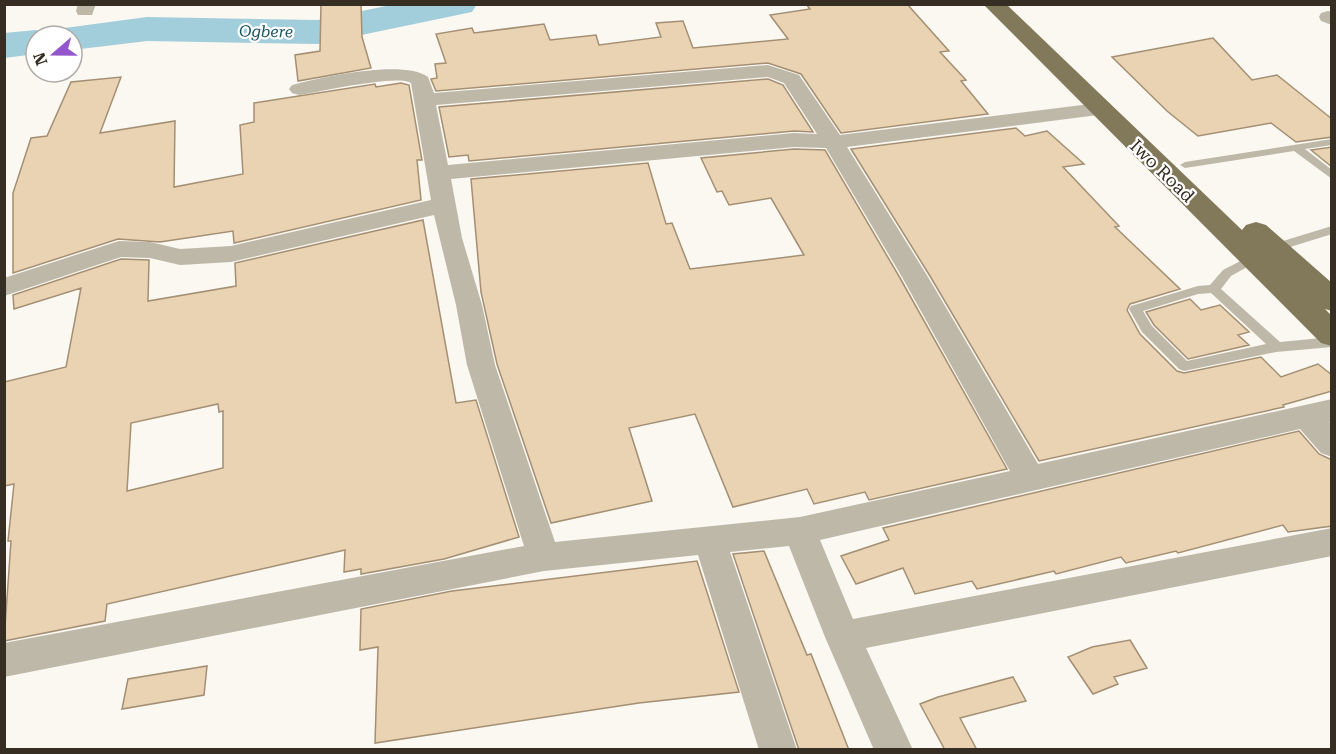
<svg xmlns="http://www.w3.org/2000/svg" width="1336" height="754" viewBox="0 0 1336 754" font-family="'Roboto Serif',serif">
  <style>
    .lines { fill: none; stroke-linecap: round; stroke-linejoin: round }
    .river { fill: #a2cedb; fill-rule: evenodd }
    .building { fill: #ead3b3; stroke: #a38f73; stroke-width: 1.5; fill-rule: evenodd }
    .service { fill: #bdb8a8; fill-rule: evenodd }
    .minor { fill: #bdb8a8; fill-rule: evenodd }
    .trunk { fill: #82785a; fill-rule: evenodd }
    .labels { text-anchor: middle; stroke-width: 4.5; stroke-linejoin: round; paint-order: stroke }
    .far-water-label { font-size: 16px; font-style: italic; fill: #195362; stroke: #fff }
    .street-label { font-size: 18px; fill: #362e22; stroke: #fff }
  </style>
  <rect width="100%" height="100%" fill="#fbf7f1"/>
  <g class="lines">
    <!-- river -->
    <path class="river" d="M 396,4 L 477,4 L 472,12 L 318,44 L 147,41 L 72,50 L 72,36 L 53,36 L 57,29 L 147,17 L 318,20 Z
      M 36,30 L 51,33 L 52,36 L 36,36 L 36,54 L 4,58 L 4,33 Z"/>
  </g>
  <!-- building -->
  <path class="building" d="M 321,4 L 361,4 L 362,37 L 371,68 L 298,81 L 295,55 L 320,51 Z
    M 806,4 L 907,4 L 949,51 L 940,52 L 966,80 L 961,81 L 988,114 L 841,133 L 801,74 L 768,63 L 436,91 L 431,79 L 437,78 L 435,64 L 446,63 L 436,34 L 472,28 L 474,33 L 544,24 L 550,40 L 596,35 L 599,45 L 661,37 L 656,23 L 683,21 L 693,48 L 788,39 L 770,15 L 810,9 Z
    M 1213,38 L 1252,80 L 1277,75 L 1332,119 L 1332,137 L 1296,142 L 1271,123 L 1198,136 L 1167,111 L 1112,57 Z
    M 121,77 L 100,133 L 175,121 L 174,187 L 243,174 L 240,125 L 254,122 L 254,103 L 375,84 L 376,87 L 401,83 L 409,85 L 422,160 L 417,160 L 421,200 L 234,243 L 233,231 L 160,242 L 118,239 L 13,273 L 13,193 L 31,138 L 47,136 L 71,82 Z
    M 768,79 L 783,85 L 813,132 L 794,131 L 469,161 L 468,155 L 449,157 L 439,107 Z
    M 1016,128 L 1025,136 L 1047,131 L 1084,164 L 1063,167 L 1119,226 L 1115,227 L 1180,289 L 1130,304 L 1127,310 L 1140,334 L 1177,371 L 1184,373 L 1261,357 L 1281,377 L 1318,364 L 1332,375 L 1332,391 L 1283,405 L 1284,407 L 1039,461 L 930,276 L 851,149 Z
    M 1332,147 L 1332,167 L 1311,150 Z
    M 794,149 L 825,150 L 900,278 L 1007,469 L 869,500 L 865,492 L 814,504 L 807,489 L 733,507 L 695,414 L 629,428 L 652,501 L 551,523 L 497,364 L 481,292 L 471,179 L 648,163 L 666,224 L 672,223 L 690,269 L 804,255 L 771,198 L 729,205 L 722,191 L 717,192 L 701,158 Z
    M 423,220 L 456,403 L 476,400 L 519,537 L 444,559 L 361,574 L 361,569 L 344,572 L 345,550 L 107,604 L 105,621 L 4,641 L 11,541 L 8,541 L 14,484 L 4,486 L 4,382 L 66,367 L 81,288 L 14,309 L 13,295 L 121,259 L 149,260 L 148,301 L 236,286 L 235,263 ZM 218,404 L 219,412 L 223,411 L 223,468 L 127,491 L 131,423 Z
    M 1190,299 L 1201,310 L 1220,305 L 1249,332 L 1238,335 L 1249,345 L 1188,359 L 1154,325 L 1146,312 Z
    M 1299,431 L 1319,454 L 1332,460 L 1332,526 L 1288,532 L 1283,525 L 1178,553 L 1176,551 L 1126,563 L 1121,557 L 1056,574 L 1054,571 L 977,589 L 972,581 L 915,594 L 903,568 L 856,584 L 841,556 L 889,540 L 883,528 Z
    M 764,551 L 807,655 L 811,654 L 849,750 L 799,750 L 733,554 Z
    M 697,561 L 739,692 L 639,703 L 375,743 L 378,647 L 360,650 L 361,609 L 452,591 Z
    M 1130,640 L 1147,668 L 1114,677 L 1118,684 L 1093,694 L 1068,657 L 1092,647 Z
    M 207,666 L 204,695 L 122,709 L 128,679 Z
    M 1013,677 L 1026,701 L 960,718 L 977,750 L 945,750 L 920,704 L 938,697 Z"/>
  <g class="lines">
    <!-- service -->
    <path class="service" d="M 1332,139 L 1332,145 L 1305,149 L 1332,170 L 1332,179 L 1294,151 L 1185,168 L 1180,165 L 1185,162 Z
      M 1332,226 L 1332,234 L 1274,252 L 1268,248 L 1270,245 Z
      M 1252,255 L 1256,256 L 1258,259 L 1256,262 L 1231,276 L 1221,289 L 1280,342 L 1332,337 L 1332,347 L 1276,352 L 1184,371 L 1179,369 L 1142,332 L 1129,309 L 1131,306 L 1198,286 L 1210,285 L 1223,270 ZM 1211,293 L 1266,344 L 1187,361 L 1152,326 L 1143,311 L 1198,294 Z"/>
    <!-- minor -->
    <path class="minor" d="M 78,4 L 96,4 L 92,15 L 78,15 L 76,11 Z
      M 1328,11 L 1332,12 L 1332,25 L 1321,21 L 1319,17 L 1321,13 Z
      M 768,65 L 799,75 L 840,135 L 1098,103 L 1106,104 L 1109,109 L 1106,114 L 1098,115 L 847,147 L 928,277 L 1038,464 L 1332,399 L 1332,421 L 1329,422 L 1332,424 L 1332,457 L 1321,453 L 1300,429 L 820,540 L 853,619 L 1332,528 L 1332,556 L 866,648 L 913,750 L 874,750 L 825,637 L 789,546 L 730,552 L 797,750 L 759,750 L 698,555 L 544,571 L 4,677 L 4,643 L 524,546 L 467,365 L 456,305 L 434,215 L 231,262 L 180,265 L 150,258 L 121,257 L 4,296 L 4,278 L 119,241 L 150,242 L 180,249 L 231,246 L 431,200 L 411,83 C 397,74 320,92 299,95 L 292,93 L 289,89 L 292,85 C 322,77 404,59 428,77 L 434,93 ZM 768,77 L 784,83 L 817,134 L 794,133 L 448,165 L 436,105 ZM 794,147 L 826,148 L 902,277 L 1010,471 L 800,517 L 555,542 L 495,365 L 482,305 L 462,238 L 451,179 Z"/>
    <!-- trunk -->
    <path class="trunk" d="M 983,4 L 1006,4 L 1242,230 L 1246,225 L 1256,222 L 1266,225 L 1332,283 L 1332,311 L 1325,309 L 1332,316 L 1332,346 L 1321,343 Z"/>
  </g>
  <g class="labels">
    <!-- far-water labels -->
    <g class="far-water-label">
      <text transform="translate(266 31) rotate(1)" y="6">Ogbere</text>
    </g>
    <!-- street labels -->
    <g class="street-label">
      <text transform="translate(1162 171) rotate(44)" y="6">Iwo Road</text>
    </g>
  </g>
  <!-- border -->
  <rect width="1336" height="754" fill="none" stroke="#362e22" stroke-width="12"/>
  <!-- north arrow -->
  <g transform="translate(54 54) rotate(250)"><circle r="28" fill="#ffffff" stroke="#afaba7" stroke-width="1.5"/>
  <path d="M0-4.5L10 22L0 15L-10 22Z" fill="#9356cd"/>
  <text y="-9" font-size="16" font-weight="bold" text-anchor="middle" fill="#362e22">N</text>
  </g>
</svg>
